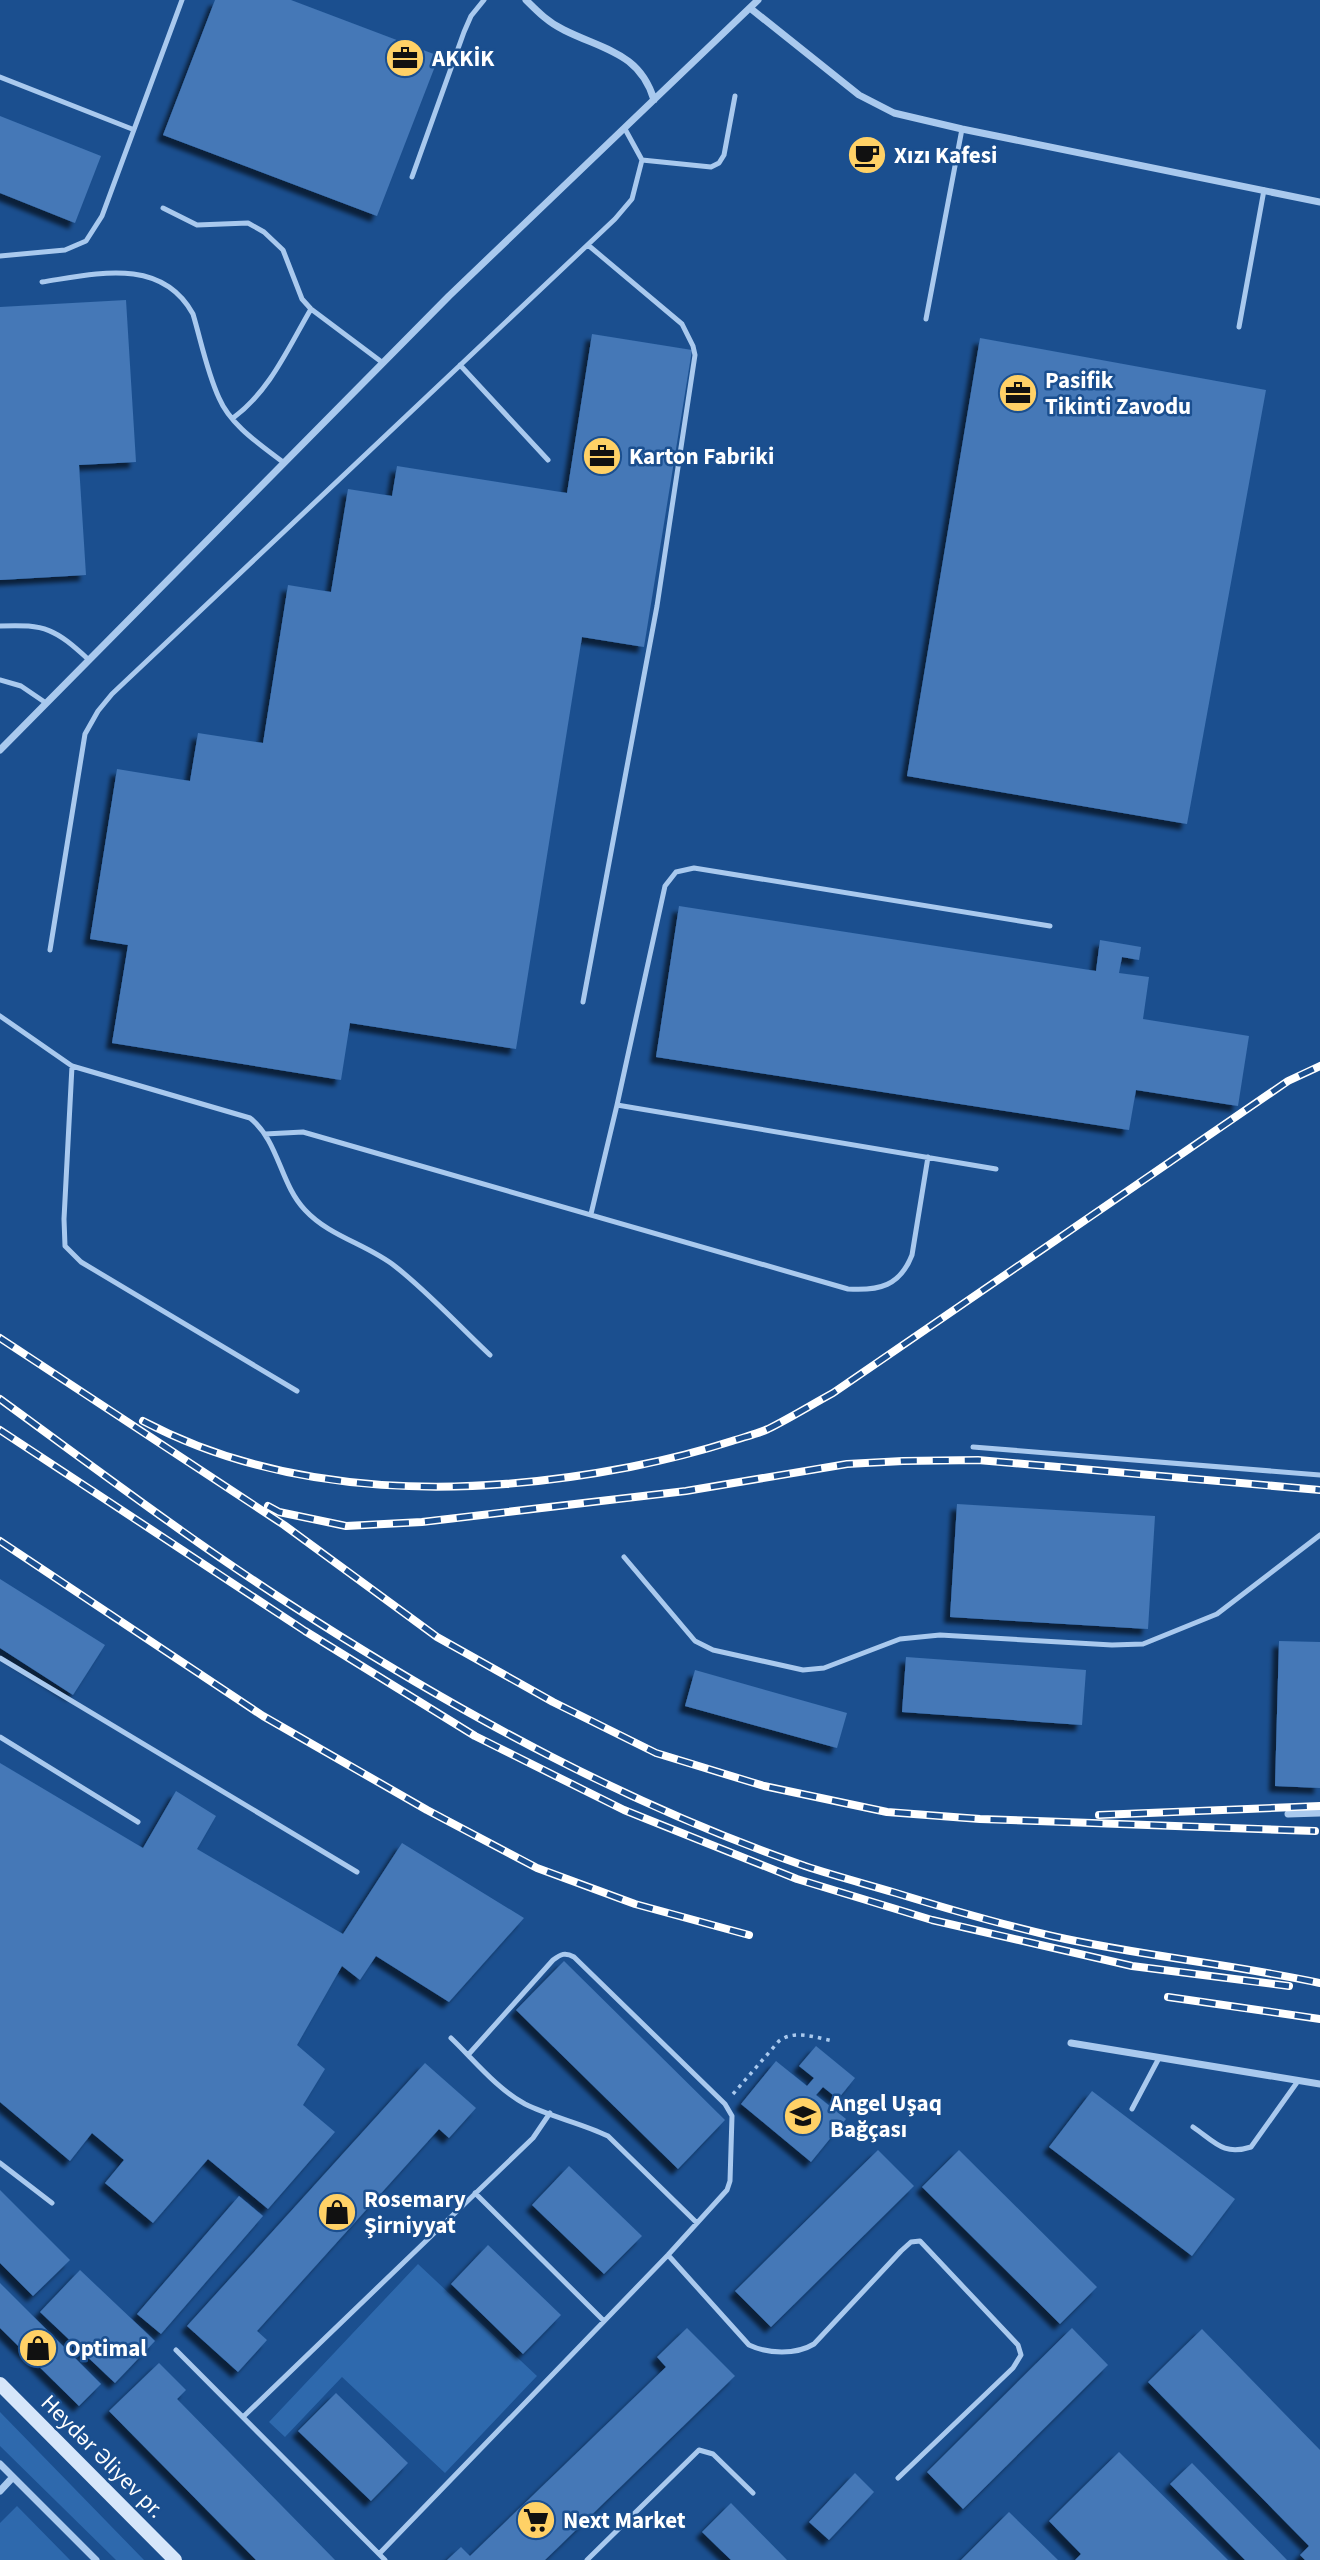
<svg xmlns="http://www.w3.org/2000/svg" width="1320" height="2560" viewBox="0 0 1320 2560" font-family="'Source Sans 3',sans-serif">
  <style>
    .green { fill: #2e69ad }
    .building { fill: #4478b7; filter: url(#shadow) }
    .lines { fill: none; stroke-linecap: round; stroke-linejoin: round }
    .path { stroke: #a9c9ee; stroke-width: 3.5; stroke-dasharray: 3.5 5; stroke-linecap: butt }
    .service { stroke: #a9c9ee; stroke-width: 5 }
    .minor { stroke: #a9c9ee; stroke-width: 7 }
    .secondary { stroke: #d6e6fa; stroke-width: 14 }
    .rail-casing { stroke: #fff; stroke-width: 8 }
    .rail { stroke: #1b4f8f; stroke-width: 5; stroke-dasharray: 16; stroke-linecap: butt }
    .labels { text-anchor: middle; stroke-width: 5; stroke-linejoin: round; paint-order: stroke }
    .poi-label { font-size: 23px; font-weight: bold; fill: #fff; stroke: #1b4f8f; text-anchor: start }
    .street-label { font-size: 23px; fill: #fff; stroke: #1b4f8f }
  </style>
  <defs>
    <filter id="shadow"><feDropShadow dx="-6" dy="6" stdDeviation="2" flood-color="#0009"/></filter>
  </defs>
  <rect width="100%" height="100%" fill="#1b4f8f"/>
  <!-- green -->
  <path class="green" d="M 418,2264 L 537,2376 L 445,2473 L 342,2377 L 285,2437 L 269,2422 Z
    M 0,2412 L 144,2560 L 116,2560 L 0,2446 Z
    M 17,2506 L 70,2560 L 0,2560 L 0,2523 Z"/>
  <!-- building -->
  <path class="building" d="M 215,0 L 291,0 L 439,56 L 377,216 L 163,135 Z
    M 0,116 L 101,156 L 75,223 L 0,193 Z
    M 126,300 L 136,462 L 79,465 L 86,575 L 0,580 L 0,307 Z
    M 592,334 L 692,350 L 644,647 L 582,637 L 516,1049 L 350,1023 L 341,1080 L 112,1043 L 128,945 L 90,939 L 117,769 L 190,781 L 198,733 L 263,743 L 288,585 L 331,592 L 348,489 L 392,496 L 397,466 L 567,493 Z
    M 980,338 L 1266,390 L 1187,824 L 907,776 Z
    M 679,906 L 1096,971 L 1100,940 L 1141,947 L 1139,960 L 1122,957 L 1119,973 L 1149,977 L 1143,1019 L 1249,1036 L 1238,1106 L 1136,1090 L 1129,1130 L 656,1057 Z
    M 957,1504 L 1155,1516 L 1148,1629 L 950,1617 Z
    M 0,1579 L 105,1645 L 73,1695 L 0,1648 Z
    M 1279,1641 L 1320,1642 L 1320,1788 L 1275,1786 Z
    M 906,1657 L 1086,1670 L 1082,1725 L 902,1712 Z
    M 695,1670 L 847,1713 L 837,1748 L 685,1706 Z
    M 0,1763 L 143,1848 L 176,1791 L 216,1816 L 197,1849 L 343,1934 L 402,1843 L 524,1918 L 449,2002 L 376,1956 L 360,1980 L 342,1966 L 297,2045 L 325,2069 L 303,2105 L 335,2132 L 268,2209 L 208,2159 L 153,2223 L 105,2183 L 124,2160 L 92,2133 L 70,2161 L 0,2102 Z
    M 564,1961 L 725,2120 L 678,2169 L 516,2010 Z
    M 816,2046 L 855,2078 L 838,2099 L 823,2087 L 816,2095 L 846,2119 L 811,2162 L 741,2104 L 776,2061 L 807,2086 L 814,2078 L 799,2066 Z
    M 425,2063 L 476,2108 L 449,2138 L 439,2129 L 257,2331 L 267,2340 L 238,2372 L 187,2326 Z
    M 1092,2091 L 1235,2199 L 1192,2256 L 1049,2147 Z
    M 878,2150 L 914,2186 L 771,2327 L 735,2291 Z
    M 959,2150 L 1097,2287 L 1060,2324 L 922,2187 Z
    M 569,2166 L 642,2236 L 604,2274 L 532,2205 Z
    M 0,2190 L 70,2260 L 33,2296 L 0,2263 Z
    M 239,2196 L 263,2216 L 161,2334 L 137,2314 Z
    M 488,2245 L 561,2315 L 523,2354 L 451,2284 Z
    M 80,2270 L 155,2341 L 115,2383 L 40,2312 Z
    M 0,2283 L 101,2384 L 79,2406 L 0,2328 Z
    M 687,2328 L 735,2376 L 545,2560 L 447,2560 L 461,2547 L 470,2556 L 666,2367 L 657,2357 Z
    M 1072,2328 L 1108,2365 L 963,2509 L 927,2472 Z
    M 1202,2329 L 1320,2450 L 1320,2560 L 1305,2560 L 1300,2555 L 1309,2546 L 1148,2382 Z
    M 159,2363 L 186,2390 L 177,2399 L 335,2560 L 256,2560 L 109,2411 Z
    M 336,2393 L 408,2463 L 371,2501 L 298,2431 Z
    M 1119,2452 L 1228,2560 L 1075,2560 L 1081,2554 L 1049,2521 Z
    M 1192,2463 L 1287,2560 L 1245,2560 L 1170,2484 Z
    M 855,2473 L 874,2492 L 829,2540 L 809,2522 Z
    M 731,2503 L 787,2560 L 731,2560 L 702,2532 Z
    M 1009,2512 L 1058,2560 L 961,2560 Z"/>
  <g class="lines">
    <!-- path -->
    <path class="path" d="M 733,2094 L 779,2041 C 795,2029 816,2038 834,2041"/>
    <!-- service -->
    <path class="service" d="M 0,77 L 132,129
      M 642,160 L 711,167 L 719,163 L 724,155 L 735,96
      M 412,177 L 464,32 L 471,16 L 484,0
      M 163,208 L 197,225 L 248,223 L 264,232 L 283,250 L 302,299 L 311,309 L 383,363
      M 0,256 L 65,250 L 86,241 L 102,216 L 182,0
      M 42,282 C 95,274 161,256 193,314 C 201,341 207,372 219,398 C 231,426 261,445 284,463
      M 926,319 L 962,129
      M 1239,327 L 1264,190
      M 460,365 L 548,460
      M 233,418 C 270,391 288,348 311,309
      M 0,626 C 46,624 55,629 89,660
      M 0,680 L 21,686 L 46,703
      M 50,950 L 85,734 L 98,711 L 112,694 L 615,219 L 632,199 L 642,160 L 625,129
      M 583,1002 L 657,606 L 695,355 L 693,346 L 682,324 L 588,245
      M 0,1016 L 72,1066 L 250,1118 C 279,1141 280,1184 305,1210 C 330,1237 367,1244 396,1267 C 429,1293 459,1326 490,1355
      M 72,1066 L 64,1219 L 65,1246 L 81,1262 L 297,1391
      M 265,1134 L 303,1132 L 848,1289 C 879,1291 900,1286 912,1255 L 928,1157
      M 996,1169 L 617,1105 L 665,886 L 676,872 L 694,868 L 1050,926
      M 591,1214 L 617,1105
      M 973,1447 L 1320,1475
      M 624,1557 L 695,1641 L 713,1650 L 803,1670 L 824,1668 L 900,1639 L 940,1635 L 1112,1645 L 1143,1644 L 1217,1614 L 1320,1535
      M 0,1658 L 357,1872
      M 0,1737 L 138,1822
      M 451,2038 C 474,2060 497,2089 525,2104 C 551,2117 581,2123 608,2136 L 697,2223
      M 1132,2109 L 1159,2058
      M 1193,2127 C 1215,2142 1223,2156 1251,2147 L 1298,2081
      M 0,2163 L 52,2203
      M 475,2193 L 604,2321
      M 668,2255 L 749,2345 C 768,2354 796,2355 814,2344 L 901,2251 L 911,2242 L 920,2241 L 1018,2345 L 1021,2355 L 1013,2368 L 898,2478
      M 176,2350 L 385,2560
      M 243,2417 L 533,2138 L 550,2113
      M 379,2554 L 668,2255 L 727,2190 L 730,2181 L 732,2116 L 725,2104 L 574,1957 C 565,1952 561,1954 553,1960 L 468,2055
      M 587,2560 L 699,2450 L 713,2454 L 753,2493"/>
    <!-- minor -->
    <path class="minor" d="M 526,0 C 538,12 549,23 564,30 C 604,50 640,53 654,100
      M 750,8 L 859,95 L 894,113 L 962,129 L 1320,202
      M 0,750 L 449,296 L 758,0
      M 1288,1814 L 1320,1813
      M 1071,2043 L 1320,2084
      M 0,2464 L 96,2560
      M 0,2491 L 13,2477"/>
    <!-- secondary -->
    <path class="secondary" d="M 0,2384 L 175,2560"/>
    <!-- rail casing -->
    <g class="rail-casing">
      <path id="rail" d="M 0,1338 L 284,1525 L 437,1637 L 553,1702 L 656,1753 L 764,1786 L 887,1812 L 980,1819 L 1315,1831
        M 0,1399 C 103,1474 205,1551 313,1619 C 467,1717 631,1806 805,1866 C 835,1876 866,1884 896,1893 C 948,1909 1000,1924 1052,1936 C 1141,1956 1231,1964 1320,1983
        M 143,1421 C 291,1499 469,1498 630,1467 C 665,1460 698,1452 732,1441 C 744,1437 757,1434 768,1429 C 790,1418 811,1405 833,1393 L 1288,1081 L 1320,1066
        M 0,1430 L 305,1631 L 475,1736 L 624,1810 L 797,1879 L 932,1920 L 1132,1966 L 1289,1986
        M 268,1506 L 279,1512 L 346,1526 L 422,1522 L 686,1491 L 847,1464 L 903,1461 L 978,1460 L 1320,1490
        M 0,1541 L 263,1716 L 427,1810 L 537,1868 L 635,1904 L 749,1935
        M 1099,1815 L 1320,1806
        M 1168,1997 L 1320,2019"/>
    </g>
    <!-- rail -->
    <use href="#rail" class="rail"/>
  </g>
  <!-- icons -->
  <defs>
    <g id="office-disc" transform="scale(2.0125)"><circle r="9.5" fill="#ffd166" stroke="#1b4f8f"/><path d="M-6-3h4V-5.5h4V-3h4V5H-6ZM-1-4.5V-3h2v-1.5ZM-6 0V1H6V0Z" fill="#111"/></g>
    <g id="cafe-disc" transform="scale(2.0125)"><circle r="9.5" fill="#ffd166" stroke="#1b4f8f"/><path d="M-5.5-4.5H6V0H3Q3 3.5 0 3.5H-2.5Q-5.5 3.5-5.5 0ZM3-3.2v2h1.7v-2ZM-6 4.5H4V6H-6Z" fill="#111"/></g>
    <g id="school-disc" transform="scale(2.0125)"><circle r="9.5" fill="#ffd166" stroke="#1b4f8f"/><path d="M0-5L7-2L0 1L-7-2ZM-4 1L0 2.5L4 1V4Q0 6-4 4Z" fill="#111"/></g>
    <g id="shop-disc" transform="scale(2.0125)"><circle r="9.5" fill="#ffd166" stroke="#1b4f8f"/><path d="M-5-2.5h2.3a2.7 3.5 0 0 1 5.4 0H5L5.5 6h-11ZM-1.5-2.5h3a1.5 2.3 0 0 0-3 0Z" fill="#111"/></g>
    <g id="supermarket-disc" transform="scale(2.0125)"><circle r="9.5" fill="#ffd166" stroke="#1b4f8f"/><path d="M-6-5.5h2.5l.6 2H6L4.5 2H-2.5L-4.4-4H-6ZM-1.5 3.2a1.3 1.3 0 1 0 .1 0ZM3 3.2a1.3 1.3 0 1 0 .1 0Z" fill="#111"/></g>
  </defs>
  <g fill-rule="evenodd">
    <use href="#office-disc" x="405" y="58"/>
    <use href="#cafe-disc" x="867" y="155"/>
    <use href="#office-disc" x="1018" y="393"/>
    <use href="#office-disc" x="602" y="456"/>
    <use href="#school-disc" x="803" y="2116"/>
    <use href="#shop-disc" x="337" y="2212"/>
    <use href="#shop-disc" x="38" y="2348"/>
    <use href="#supermarket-disc" x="536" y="2520"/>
  </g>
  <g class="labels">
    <!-- poi labels -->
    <g class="poi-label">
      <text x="432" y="66">AKKİK</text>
      <text x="894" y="163">Xızı Kafesi</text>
      <text x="1045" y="388">Pasifik<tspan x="1045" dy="26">Tikinti Zavodu</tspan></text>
      <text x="629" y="464">Karton Fabriki</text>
      <text x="830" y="2111">Angel Uşaq<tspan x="830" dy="26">Bağçası</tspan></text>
      <text x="364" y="2207">Rosemary<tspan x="364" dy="26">Şirniyyat</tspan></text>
      <text x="65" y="2356">Optimal</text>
      <text x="563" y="2528">Next Market</text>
    </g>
    <!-- street labels -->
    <g class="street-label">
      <text transform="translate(103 2456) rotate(45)" y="8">Heydər Əliyev pr.</text>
    </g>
  </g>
</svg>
